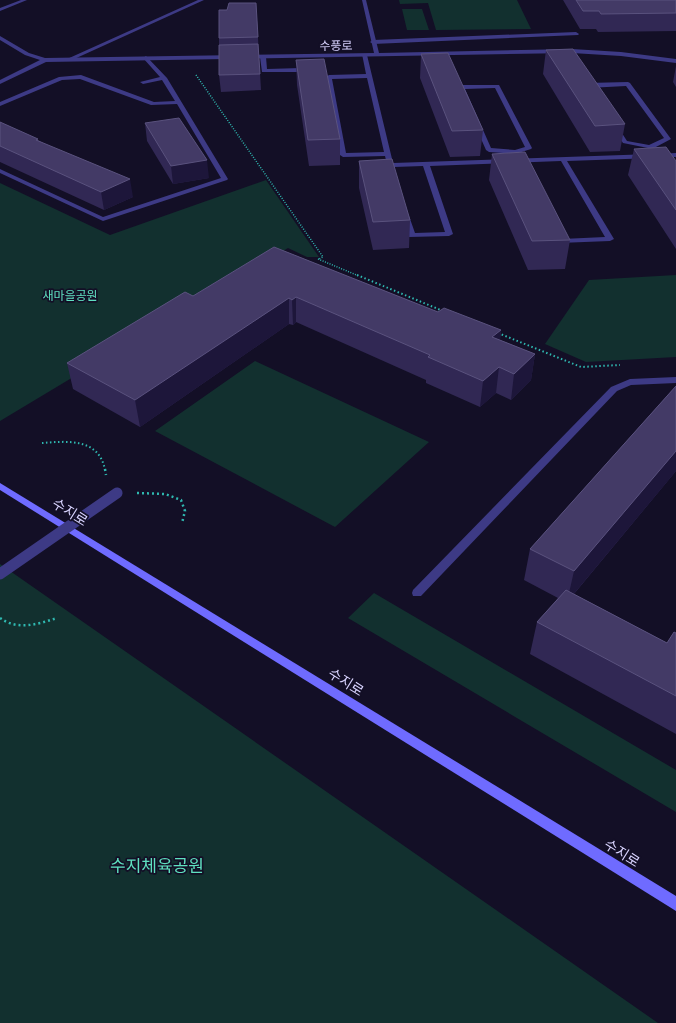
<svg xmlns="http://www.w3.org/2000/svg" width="676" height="1023" viewBox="0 0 676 1023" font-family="'Open Sans','Noto Sans KR',sans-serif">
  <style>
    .green { fill: #12302f }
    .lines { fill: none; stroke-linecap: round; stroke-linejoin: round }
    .path-far2 { stroke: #2fb8b0; stroke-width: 1.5; stroke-dasharray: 1 1.5; stroke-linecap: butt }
    .path-far1 { stroke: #2fb8b0; stroke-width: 2; stroke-dasharray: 1.5 2.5; stroke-linecap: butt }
    .path { stroke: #2fb8b0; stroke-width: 2.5; stroke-dasharray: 2 3; stroke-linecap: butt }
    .service { fill: #3d3a85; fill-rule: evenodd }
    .tertiary { fill: #3d3a85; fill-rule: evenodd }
    .secondary { fill: #6f6bff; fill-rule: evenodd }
    .pedestrian-bridge { stroke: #3d3a85; stroke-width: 11 }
    .wall { fill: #312854 }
    .shaded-wall { fill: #1d163a }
    .building { fill: #433a66; stroke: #5a527e }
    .labels { text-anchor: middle; stroke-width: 3.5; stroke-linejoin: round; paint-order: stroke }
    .far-street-label { font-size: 12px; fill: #d9d4ff; stroke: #130f26 }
    .far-park-label { font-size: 12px; fill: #5fe0c0; stroke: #130f26 }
    .street-label { font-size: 14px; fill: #d9d4ff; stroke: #130f26 }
    .near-park-label { font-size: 17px; fill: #5fe0c0; stroke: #130f26 }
  </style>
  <rect width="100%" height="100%" fill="#130f26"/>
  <!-- green -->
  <path class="green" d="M 399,0 L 517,0 L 531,29 L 436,30 L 428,3 L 400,4 Z
    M 402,9 L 422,9 L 429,30 L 407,30 Z
    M 266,180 L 319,257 L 307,257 L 288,248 L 0,421 L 0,183 L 110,235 Z
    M 676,275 L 676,357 L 586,362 L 545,344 L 589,280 Z
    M 255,361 L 429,442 L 335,527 L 155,431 Z
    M 0,564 L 658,1023 L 0,1023 Z
    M 374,593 L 676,770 L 676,812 L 348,618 Z"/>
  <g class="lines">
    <!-- path-far2 -->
    <path class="path-far2" d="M 196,75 L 323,257 L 319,259
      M 318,259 L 359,276"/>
    <!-- path-far1 -->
    <path class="path-far1" d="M 357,275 L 443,311
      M 498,333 L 581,367 L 620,365
      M 42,443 C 68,441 99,438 105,470"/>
    <!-- path -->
    <path class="path" d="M 105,469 L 106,475
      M 137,493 L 165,494 L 181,500 L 185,511 L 182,523
      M 0,618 C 18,631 38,624 57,618"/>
    <!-- service -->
    <path class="service" d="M 21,0 L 27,0 L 0,11 L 0,8 Z
      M 198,0 L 204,0 L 72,60 L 67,59 Z
      M 576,32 L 579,34 L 578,35 L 373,44 L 370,42 L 373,40 Z
      M 362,54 L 367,55 L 393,163 L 652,154 L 648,148 L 623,143 L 613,128 L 618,127 L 627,141 L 649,145 L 664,138 L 626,86 L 588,88 L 584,85 L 587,83 L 628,82 L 630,83 L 671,139 L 654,148 L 658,154 L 676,153 L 676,157 L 661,157 L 658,160 L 655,158 L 567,161 L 614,239 L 610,241 L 559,243 L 555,241 L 555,236 L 561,236 L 562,239 L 605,237 L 561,161 L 430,166 L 453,234 L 449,236 L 409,237 L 403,216 L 406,214 L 409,216 L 415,233 L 445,232 L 423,166 L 394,167 L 395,172 L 392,174 L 389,172 L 385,156 L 343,157 L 340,155 L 326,77 L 329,75 L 366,74 ZM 367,78 L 384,152 L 346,153 L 332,79 Z
      M 263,55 L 266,57 L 267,69 L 301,68 L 304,70 L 301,72 L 262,72 L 260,57 Z
      M 146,56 L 167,78 L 228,179 L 227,180 L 103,221 L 0,173 L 0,169 L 2,170 L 103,217 L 221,178 L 177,104 L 151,105 L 80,79 L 62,80 L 0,106 L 0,102 L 59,77 L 81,75 L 154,102 L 175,101 L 162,80 L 143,84 L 140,82 L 160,77 L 143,58 Z
      M 499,85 L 532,148 L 531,149 L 515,154 L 489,152 L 486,150 L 458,87 L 461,85 ZM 495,88 L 525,147 L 515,150 L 491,148 L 465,89 Z
      M 676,377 L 676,383 L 631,385 L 617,391 L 421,596 L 413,596 L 412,593 L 413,590 L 611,387 L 630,379 Z"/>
    <!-- tertiary -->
    <path class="tertiary" d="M 362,0 L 366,0 L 379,53 L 572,49 L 621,52 L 676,59 L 676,63 L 621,56 L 572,53 L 46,62 L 0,84 L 0,80 L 40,60 L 25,55 L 0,40 L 0,36 L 29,53 L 45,58 L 374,53 Z"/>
    <!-- secondary -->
    <path class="secondary" d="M 0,483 L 676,896 L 676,911 L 0,490 Z"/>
    <!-- pedestrian-bridge -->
    <path class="pedestrian-bridge" d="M 0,574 L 117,493"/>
  </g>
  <!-- wall -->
  <path class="wall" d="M 563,0 L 676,0 L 676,31 L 598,32 L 596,29 L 580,29 Z
    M 256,3 L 261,90 L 221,92 L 219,75 L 219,38 L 227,10 Z
    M 546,50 L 625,124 L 620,151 L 590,152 L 543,74 Z
    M 421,54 L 483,130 L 480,156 L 450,157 L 420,78 Z
    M 296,60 L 340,139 L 340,165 L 309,166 L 297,85 Z
    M 676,66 L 676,87 L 673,82 Z
    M 0,122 L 38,140 L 133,197 L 104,210 L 0,162 Z
    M 145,123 L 209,178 L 173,184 L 147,141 Z
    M 634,149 L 676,161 L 676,249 L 628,175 Z
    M 492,154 L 570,240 L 565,269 L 528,270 L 489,180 Z
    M 359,161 L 410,220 L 409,248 L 373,250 L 359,188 Z
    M 274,247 L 438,312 L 501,330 L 500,340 L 535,354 L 531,380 L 511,400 L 496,393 L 480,407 L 426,383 L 426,380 L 296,322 L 293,325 L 289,324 L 140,427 L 73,389 L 67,363 L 193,296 Z
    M 676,386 L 676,471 L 574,594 L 667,643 L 676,633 L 676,734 L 530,654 L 537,622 L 558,598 L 524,580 L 530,549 Z"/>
  <!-- shaded-wall -->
  <path class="shaded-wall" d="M 207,160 L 209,178 L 173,184 L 171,166 Z
    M 130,179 L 133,197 L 104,210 L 101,192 Z
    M 296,297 L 296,322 L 293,325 L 292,300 Z
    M 289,298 L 289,324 L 140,427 L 135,400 Z
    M 501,330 L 498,356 L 492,337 Z
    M 535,354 L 531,380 L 511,400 L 514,374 Z
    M 499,367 L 496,393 L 480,407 L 483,381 Z
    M 676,451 L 676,471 L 567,602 L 574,571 Z"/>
  <!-- building -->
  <path class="building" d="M 576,0 L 676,0 L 676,13 L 601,14 L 599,11 L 583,11 Z
    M 229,3 L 256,3 L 258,37 L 219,38 L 219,10 L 227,10 Z
    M 258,44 L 260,74 L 219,75 L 219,45 Z
    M 573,49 L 625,124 L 595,126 L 546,50 Z
    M 448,53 L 483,130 L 452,131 L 421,54 Z
    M 324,59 L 340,139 L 308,140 L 296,60 Z
    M 179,118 L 207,160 L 171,166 L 145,123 Z
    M 0,122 L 38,139 L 36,140 L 130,179 L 101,192 L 0,146 Z
    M 666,147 L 676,161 L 676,210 L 634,149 Z
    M 525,152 L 570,240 L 532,241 L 492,154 Z
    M 392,159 L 410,220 L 373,222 L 359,161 Z
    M 274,247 L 438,312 L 444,308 L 501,330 L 492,337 L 535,354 L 514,374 L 499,367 L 483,381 L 428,357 L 430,355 L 296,297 L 292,300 L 289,298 L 135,400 L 67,363 L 185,292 L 193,296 Z
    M 676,386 L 676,451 L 574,571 L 530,549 Z
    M 566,590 L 667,643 L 674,632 L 676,633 L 676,696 L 537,622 Z"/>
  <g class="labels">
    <!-- far-street labels -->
    <g class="far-street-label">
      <text transform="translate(336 46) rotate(-1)" y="4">수풍로</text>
    </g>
    <!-- far-park labels -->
    <g class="far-park-label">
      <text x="70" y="300">새마을공원</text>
    </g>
    <!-- street labels -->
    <g class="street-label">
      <text transform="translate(70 512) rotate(32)" y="5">수지로</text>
      <text transform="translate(346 682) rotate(32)" y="5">수지로</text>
      <text transform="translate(622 853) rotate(32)" y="5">수지로</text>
    </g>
    <!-- near-park labels -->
    <g class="near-park-label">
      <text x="157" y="872">수지체육공원</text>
    </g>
  </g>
</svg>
